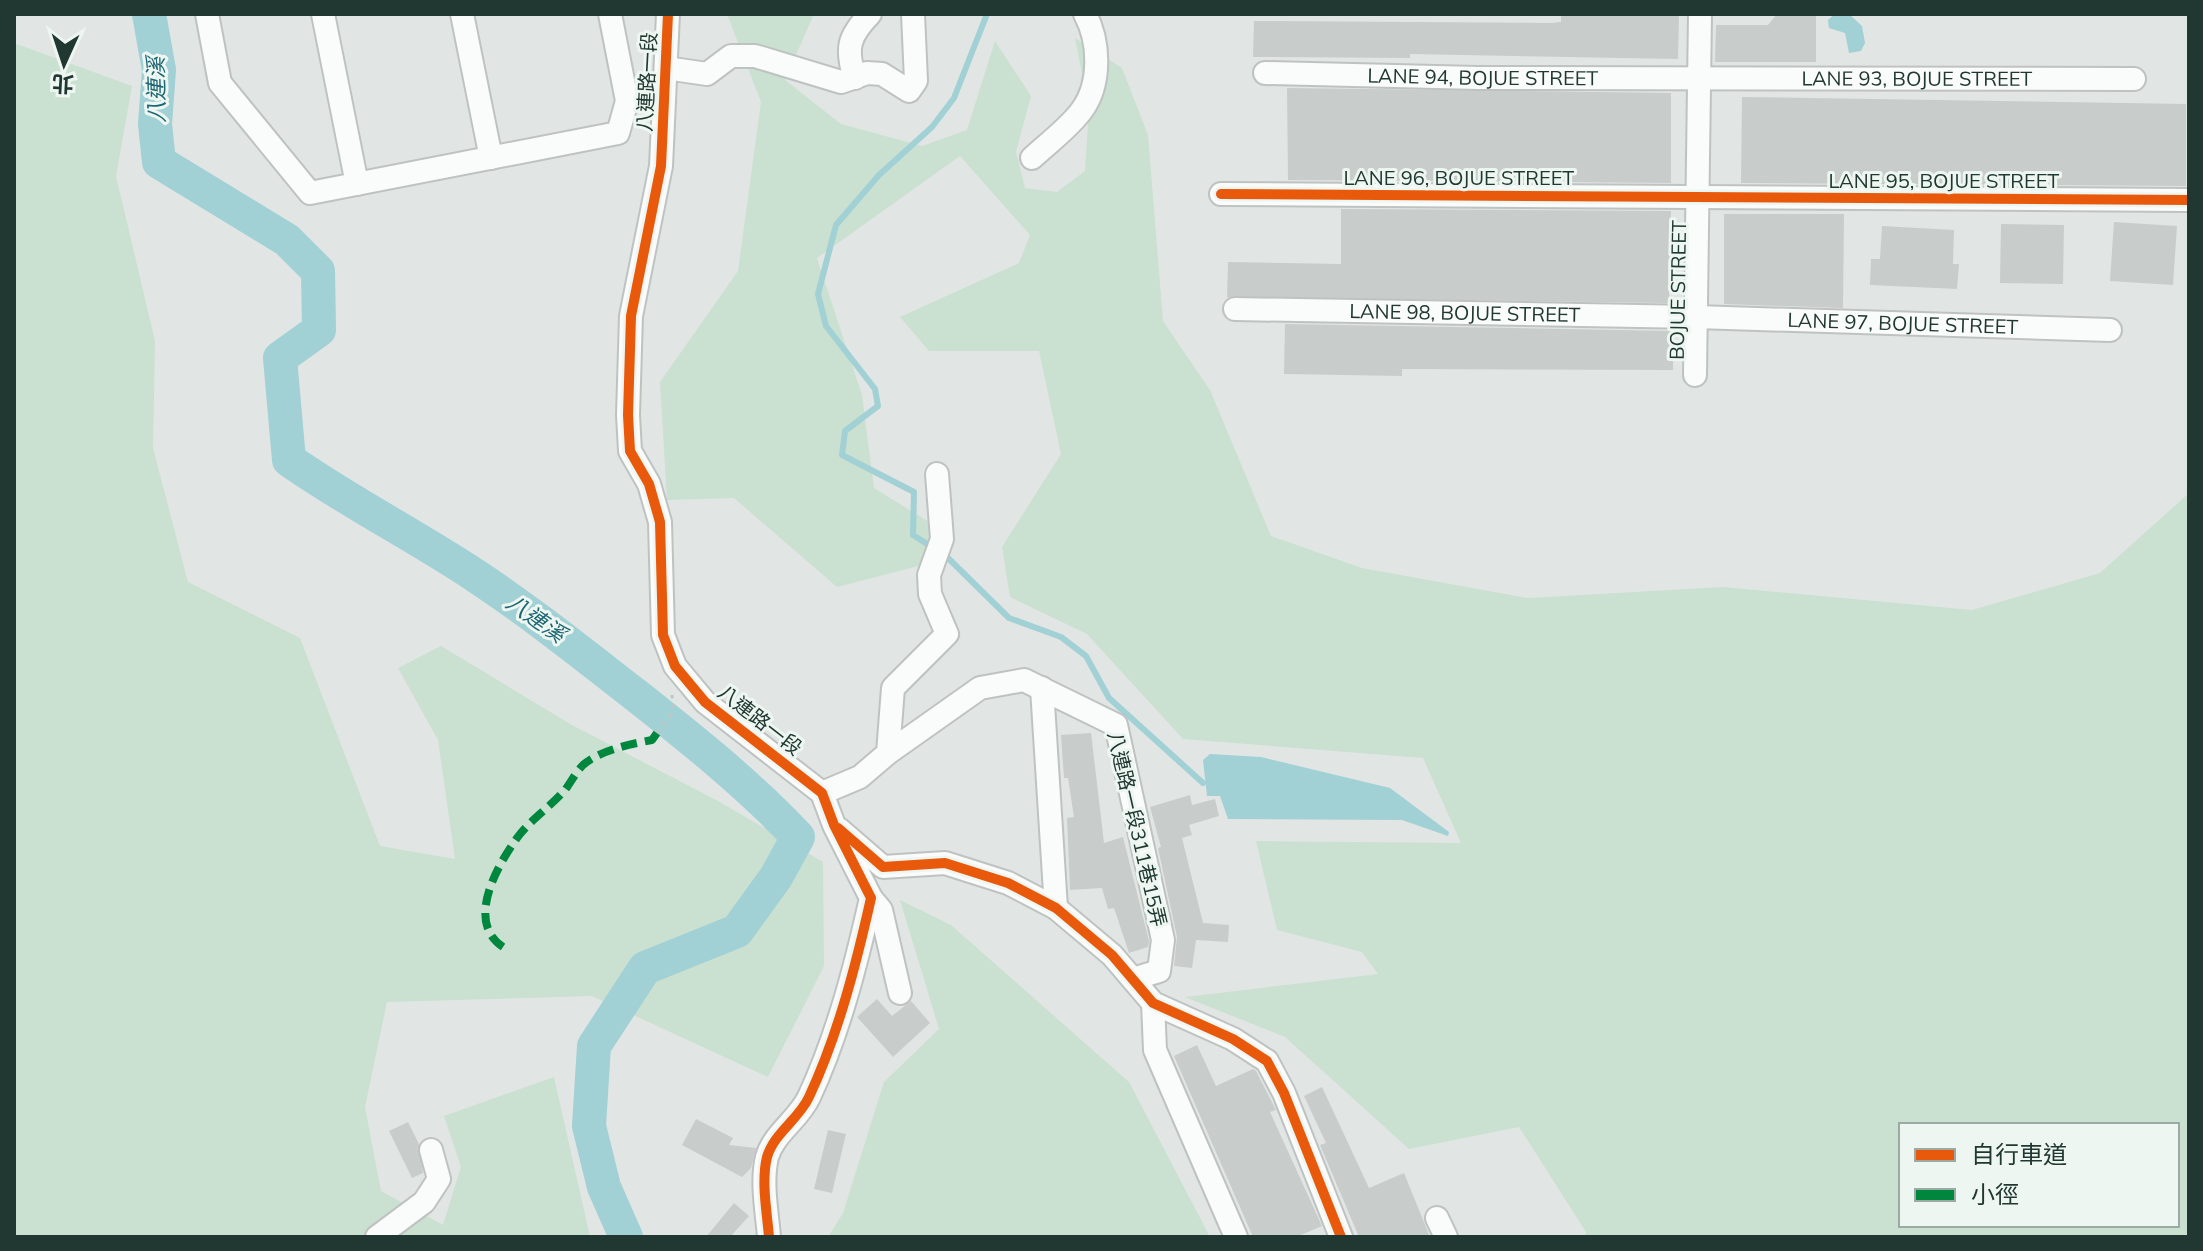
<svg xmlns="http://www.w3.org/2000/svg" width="2203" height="1251" viewBox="0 0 2203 1251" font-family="Mulish,'Noto Sans TC',sans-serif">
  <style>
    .green { fill: #cae0d0; fill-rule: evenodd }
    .water { fill: #a1d0d5 }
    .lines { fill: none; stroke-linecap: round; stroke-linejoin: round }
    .stream { stroke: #a1d0d5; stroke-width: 6 }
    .river { stroke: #a1d0d5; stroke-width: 34 }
    .building { fill: #c8cdcb }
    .minor-casing { stroke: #bec3c1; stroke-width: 26 }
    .path { stroke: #bfc7c5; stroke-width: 3; stroke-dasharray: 4 6; stroke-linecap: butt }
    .minor { stroke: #fafbfb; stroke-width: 22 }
    .quiet { stroke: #00873e; stroke-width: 8; stroke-dasharray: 16 8; stroke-linecap: butt }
    .cycleway-casing { stroke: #eef6f2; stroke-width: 15 }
    .cycleway { stroke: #e8590c; stroke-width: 10 }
    .labels { text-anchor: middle; stroke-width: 6; stroke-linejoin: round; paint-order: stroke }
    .street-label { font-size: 20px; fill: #203831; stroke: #eef6f2 }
    .water-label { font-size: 22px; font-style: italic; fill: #1c6772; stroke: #eef6f2 }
  </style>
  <rect width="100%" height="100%" fill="#e1e6e4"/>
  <!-- green -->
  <path class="green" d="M 727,14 L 814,14 L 785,80 L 841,124 L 922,146 L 967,130 L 995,41 L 1031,96 L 1016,152 L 1025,188 L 1057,192 L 1085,171 L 1089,109 L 1075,38 L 1122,68 L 1148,135 L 1163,321 L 1210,390 L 1271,536 L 1362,568 L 1528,598 L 1723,587 L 1972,610 L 2100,573 L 2189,493 L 2189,1237 L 1585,1237 L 1586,1232 L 1519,1127 L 1409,1149 L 1285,1037 L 1185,997 L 1378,974 L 1362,952 L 1277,930 L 1256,841 L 1461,843 L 1423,758 L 1183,739 L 1087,634 L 1010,597 L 1002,547 L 1061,454 L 1039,351 L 929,351 L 900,317 L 1019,263 L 1030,235 L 960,156 L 817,258 L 862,395 L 874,488 L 934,525 L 930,563 L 837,587 L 734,498 L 667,500 L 660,382 L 738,271 L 761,102 ZM 1901,1125 L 2177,1125 L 2177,1225 L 1901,1225 Z
    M 14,43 L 132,86 L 116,176 L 155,341 L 153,448 L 188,582 L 300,638 L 380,846 L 455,859 L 438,740 L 398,668 L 441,646 L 572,725 L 718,801 L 823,862 L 824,966 L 768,1077 L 592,996 L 387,1002 L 365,1107 L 381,1191 L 443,1225 L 461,1167 L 444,1116 L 554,1077 L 590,1237 L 14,1237 Z
    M 900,900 L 951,925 L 1129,1082 L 1210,1237 L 828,1237 L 843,1213 L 884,1082 L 939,1029 Z"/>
  <!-- water -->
  <path class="water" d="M 1835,14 L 1849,14 L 1862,26 L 1865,43 L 1861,51 L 1849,53 L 1845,33 L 1829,28 L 1828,20 Z
    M 1210,754 L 1261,757 L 1390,788 L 1449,832 L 1448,836 L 1402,820 L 1228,819 L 1220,796 L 1207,796 L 1203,760 Z"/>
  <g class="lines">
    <!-- stream -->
    <path class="stream" d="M 987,14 L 954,98 L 932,127 L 879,175 L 836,225 L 818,294 L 826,326 L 875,389 L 878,406 L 845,431 L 842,455 L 914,492 L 913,535 L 946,556 L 1009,618 L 1061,637 L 1086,656 L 1109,698 L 1203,783"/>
    <!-- river -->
    <path class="river" d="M 149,14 L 159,70 L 155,124 L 159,162 L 287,240 L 318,271 L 319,330 L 280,358 L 289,460 C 349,502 414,535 476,576 C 532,613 584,655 637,696 C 694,741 748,784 798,837 L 776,877 L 737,931 L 645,968 L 594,1046 L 589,1126 L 604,1187 L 626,1237"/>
  </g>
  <!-- building -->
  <path class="building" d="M 1561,14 L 1679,14 L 1678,59 L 1410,54 L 1410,58 L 1253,57 L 1254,21 L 1552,23 L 1561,22 Z
    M 1777,14 L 1816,14 L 1816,62 L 1715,62 L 1716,25 L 1768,25 Z
    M 1287,88 L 1671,93 L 1671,183 L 1288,180 Z
    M 1742,97 L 2186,104 L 2186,186 L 1741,183 Z
    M 1341,209 L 1671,211 L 1669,303 L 1227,297 L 1228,262 L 1341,264 Z
    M 1724,214 L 1844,214 L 1843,308 L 1724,304 Z
    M 2114,222 L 2177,226 L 2173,285 L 2110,281 Z
    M 2001,224 L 2064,225 L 2063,284 L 2000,283 Z
    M 1882,226 L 1954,230 L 1953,264 L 1959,264 L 1957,289 L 1870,285 L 1871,259 L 1880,259 Z
    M 1285,324 L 1673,331 L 1673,370 L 1402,369 L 1402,376 L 1284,374 Z
    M 1091,733 L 1104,843 L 1123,837 L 1149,941 L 1148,947 L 1129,953 L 1114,908 L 1108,909 L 1102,888 L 1070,890 L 1067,818 L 1074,817 L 1068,778 L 1064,778 L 1061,735 Z
    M 1190,795 L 1192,805 L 1215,799 L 1219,816 L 1189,825 L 1192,835 L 1182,838 L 1203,923 L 1229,925 L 1228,942 L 1196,940 L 1192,968 L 1174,966 L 1177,937 L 1158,848 L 1161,847 L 1150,807 Z
    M 877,999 L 892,1016 L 911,1001 L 930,1023 L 893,1057 L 857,1017 Z
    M 1197,1045 L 1216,1086 L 1253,1069 L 1256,1071 L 1276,1110 L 1270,1112 L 1322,1226 L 1296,1237 L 1253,1237 L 1174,1056 Z
    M 1322,1087 L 1369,1188 L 1404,1173 L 1430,1237 L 1359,1237 L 1320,1145 L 1326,1143 L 1304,1096 Z
    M 696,1119 L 733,1138 L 729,1145 L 756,1148 L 751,1168 L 742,1177 L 682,1145 Z
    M 408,1122 L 419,1144 L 423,1173 L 412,1178 L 389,1131 Z
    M 828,1130 L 846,1134 L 832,1193 L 814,1189 Z
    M 734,1203 L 749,1216 L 730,1237 L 706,1237 Z"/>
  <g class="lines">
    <!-- minor casing -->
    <g class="minor-casing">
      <g id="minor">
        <path d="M 207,14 L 220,83 L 310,193 L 618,133 L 627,101 L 610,14"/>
        <path d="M 323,14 L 357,184"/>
        <path d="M 462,14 L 491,158"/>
        <path d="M 668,14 L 661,166 L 631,316 L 628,415 L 630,451 L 649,484 L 660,522 L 663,635 L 675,666 L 705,702 L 822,793 L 834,825 L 871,898 C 856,965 838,1035 809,1097 C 799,1119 774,1133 767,1157 C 761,1182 767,1212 769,1237"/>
        <path d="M 666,68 L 707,74 L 731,56 L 755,56 L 841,82 L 867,73 L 882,74 L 909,91 L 916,81 L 913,14"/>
        <path id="s1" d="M 1265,73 L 1478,78 L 2134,79"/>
        <path d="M 855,78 C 845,48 849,36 870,14"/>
        <path d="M 1032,158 C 1048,143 1069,128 1082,110 C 1101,84 1100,42 1085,14"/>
        <path d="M 1221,194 L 2189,200"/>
        <path id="s2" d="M 1235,309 L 1696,317 L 2110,330"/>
        <path d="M 1695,375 L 1700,14"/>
        <path d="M 1042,688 L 1056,908"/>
        <path d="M 888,753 L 980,688 L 1024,680 L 1116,725 L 1163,940 L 1159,971 L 1133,979"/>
        <path d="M 822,793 L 860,777 L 888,753 L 893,688 L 947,634 L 930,594 L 929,575 L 942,539 L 937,474"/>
        <path d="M 839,829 L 883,867 L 945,863 L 1008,883 L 1056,908 L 1112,955 L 1153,1003 L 1233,1039 L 1267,1061 L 1284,1093 L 1341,1237"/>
        <path d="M 871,898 L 881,910 L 900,993"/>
        <path d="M 1153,1003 L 1155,1050 L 1236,1237"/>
        <path d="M 1437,1218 L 1446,1237"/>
        <path d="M 377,1237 L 424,1202 L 439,1179 L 431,1150"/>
      </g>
    </g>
    <!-- path -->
    <path class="path" d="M 657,733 L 673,712 L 672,695"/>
    <!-- minor -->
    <use href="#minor" class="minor"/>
    <!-- quiet -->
    <path class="quiet" d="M 503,947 C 465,922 497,866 517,838 C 530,820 550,807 565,790 C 571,782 576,772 583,765 C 600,750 631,744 652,740 L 657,733"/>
    <!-- cycleway casing -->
    <g class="cycleway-casing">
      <path id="cycleway" d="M 668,14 L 661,166 L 631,316 L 628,415 L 630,451 L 649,484 L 660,522 L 663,635 L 675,666 L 705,702 L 822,793 L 834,825 L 871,898 C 856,965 838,1035 809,1097 C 799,1119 774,1133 767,1157 C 761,1182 767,1212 769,1237
        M 1221,194 L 2189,200
        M 838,828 L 883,867 L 945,863 L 1008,883 L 1056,908 L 1112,955 L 1153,1003 L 1233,1039 L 1267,1061 L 1284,1093 L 1341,1237"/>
    </g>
    <!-- cycleway -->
    <use href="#cycleway" class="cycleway"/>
  </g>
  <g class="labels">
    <!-- street labels -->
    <g class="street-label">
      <text dy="7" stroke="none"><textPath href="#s1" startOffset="218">LANE 94, BOJUE STREET</textPath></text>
      <text dy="7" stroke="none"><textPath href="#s1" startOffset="652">LANE 93, BOJUE STREET</textPath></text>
      <text transform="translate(647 82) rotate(-87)" y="7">八連路一段</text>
      <text x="1459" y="185">LANE 96, BOJUE STREET</text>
      <text x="1944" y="188">LANE 95, BOJUE STREET</text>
      <text transform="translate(1678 290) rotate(-89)" y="7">BOJUE STREET</text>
      <text dy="7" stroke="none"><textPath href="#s2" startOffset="230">LANE 98, BOJUE STREET</textPath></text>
      <text dy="7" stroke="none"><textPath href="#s2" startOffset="668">LANE 97, BOJUE STREET</textPath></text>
      <text transform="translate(760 720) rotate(38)" y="7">八連路一段</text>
      <text transform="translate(1137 829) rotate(77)" y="7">八連路一段311巷15弄</text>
    </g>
    <!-- water labels -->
    <g class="water-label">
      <text transform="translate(156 90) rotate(-91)" y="8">八連溪</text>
      <text transform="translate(536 618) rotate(35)" y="8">八連溪</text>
    </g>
  </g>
  <!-- border -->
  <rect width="2203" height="1251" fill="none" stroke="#203831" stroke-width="32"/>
  <!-- legend -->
  <rect x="1899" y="1123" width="280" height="104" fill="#eef6f2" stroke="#9caaa5" stroke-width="2"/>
  <rect x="1915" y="1149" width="40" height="12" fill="#e8590c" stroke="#9caaa5" stroke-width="2"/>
  <text x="1971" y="1163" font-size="24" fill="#203831">自行車道</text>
  <rect x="1915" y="1189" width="40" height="12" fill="#00873e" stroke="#9caaa5" stroke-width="2"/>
  <text x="1971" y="1203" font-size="24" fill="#203831">小徑</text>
  <!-- north arrow -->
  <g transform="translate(64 64) rotate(183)" stroke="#eef6f2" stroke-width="6" paint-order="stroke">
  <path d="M0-6L14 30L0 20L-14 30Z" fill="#203831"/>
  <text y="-12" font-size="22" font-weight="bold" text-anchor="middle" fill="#203831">北</text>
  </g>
</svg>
